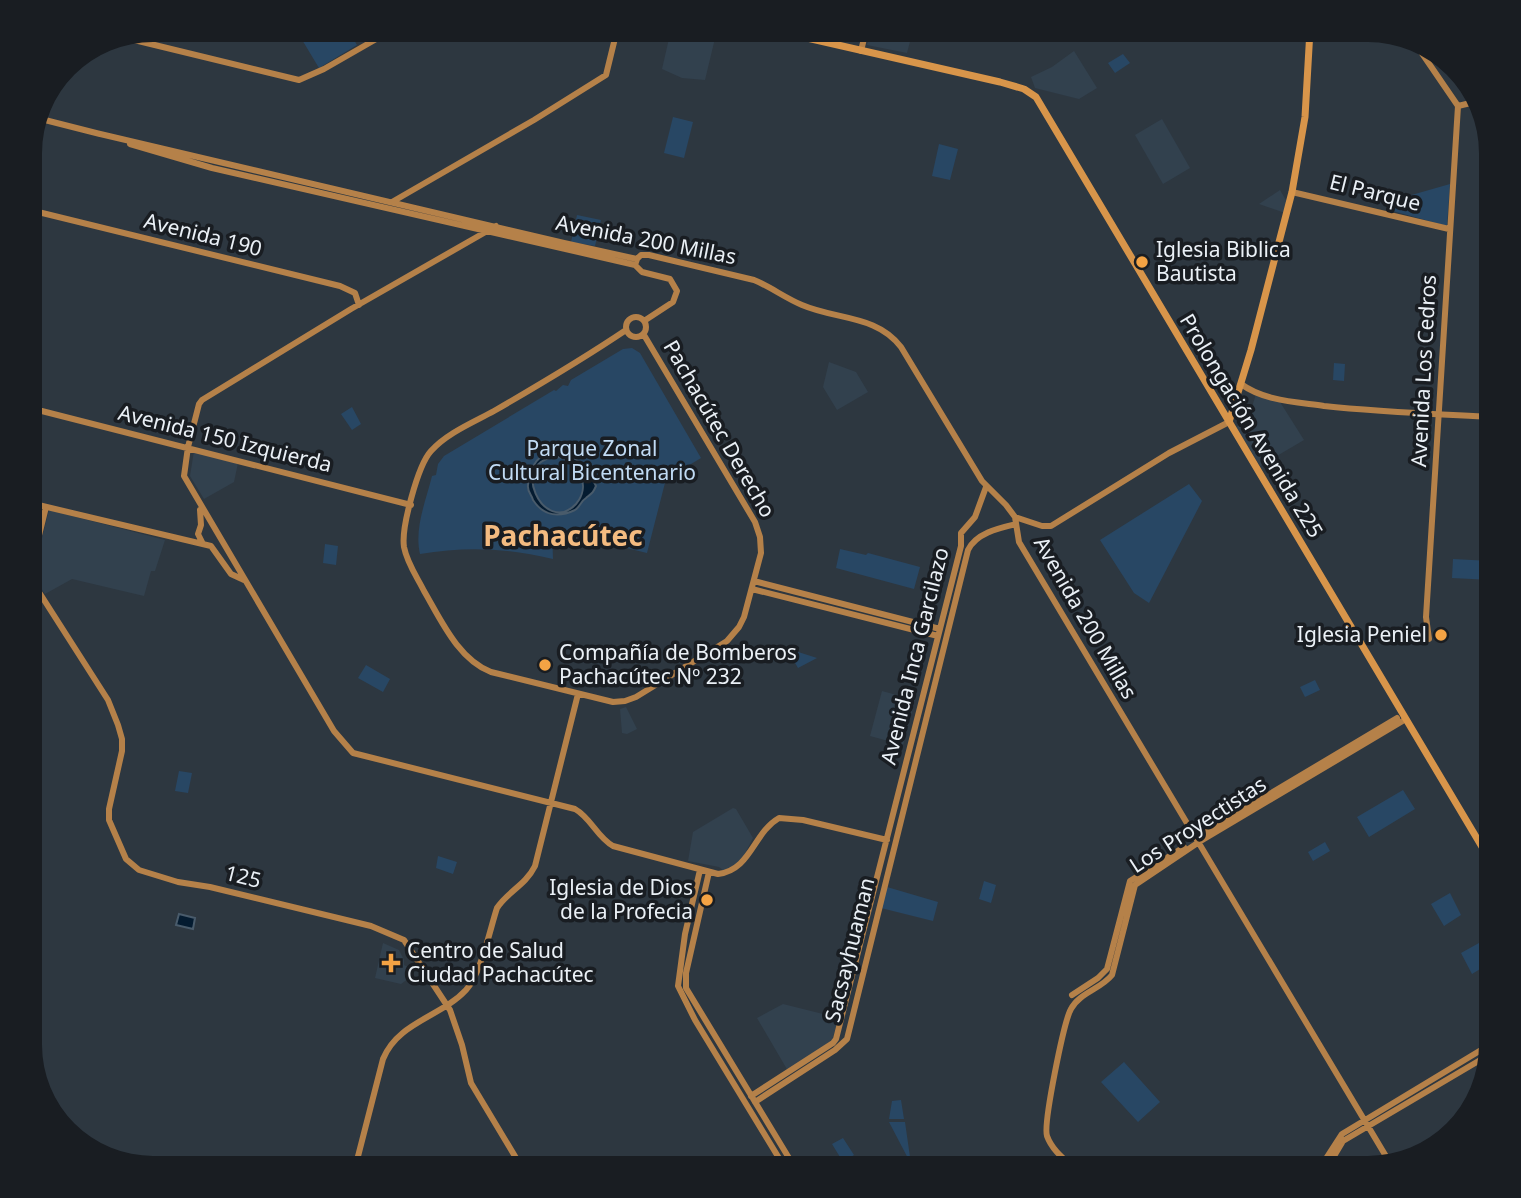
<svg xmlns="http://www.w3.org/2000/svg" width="1521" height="1198" viewBox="0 0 1521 1198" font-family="'Noto Sans',sans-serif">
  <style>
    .built { fill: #32414e }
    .green { fill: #284764 }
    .water { fill: #041b30; stroke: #495b6b; stroke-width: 2; fill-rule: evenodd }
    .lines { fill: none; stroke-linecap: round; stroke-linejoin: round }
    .secondary { stroke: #b58149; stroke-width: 6 }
    .primary { stroke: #d8954a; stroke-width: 7 }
    .poi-dot { fill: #f4a344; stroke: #191d22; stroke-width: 2.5 }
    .labels { text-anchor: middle; stroke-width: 7; stroke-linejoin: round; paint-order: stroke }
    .street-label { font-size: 21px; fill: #eaf0f6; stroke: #191d22 }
    .poi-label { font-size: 21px; fill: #eaf0f6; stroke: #191d22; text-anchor: start }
    .park-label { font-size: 21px; fill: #c1dbf4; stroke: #191d22 }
    .district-label { font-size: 28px; font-weight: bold; fill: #f4bb80; stroke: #191d22 }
  </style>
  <rect width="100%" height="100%" fill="#2d3740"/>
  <!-- built -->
  <path class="built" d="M 671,30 L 717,30 L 705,80 L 682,78 L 662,69 Z
    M 871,30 L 913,30 L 907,53 L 867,45 Z
    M 1074,51 L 1097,88 L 1079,99 L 1035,88 L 1031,77 L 1052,67 Z
    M 1162,119 L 1190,168 L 1163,184 L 1135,135 Z
    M 1280,190 L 1287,202 L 1285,213 L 1259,204 Z
    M 829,362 L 856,372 L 868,392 L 837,410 L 823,387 Z
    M 1256,394 L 1280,402 L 1304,440 L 1260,466 L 1236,427 L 1248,420 Z
    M 194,451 L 238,463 L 234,482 L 204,499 L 190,476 Z
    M 49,510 L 165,540 L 155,571 L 151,571 L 144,596 L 72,579 L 45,594 L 35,580 L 34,570 Z
    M 882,691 L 915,700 L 903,745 L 870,736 Z
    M 626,707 L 637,729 L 627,734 L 622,733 L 620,709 Z
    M 733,808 L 736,809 L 753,838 L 740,863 L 724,871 L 719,867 L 688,861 L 693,832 Z
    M 383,943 L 399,950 L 404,960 L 404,965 L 408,967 L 413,975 L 401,984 L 375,978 Z
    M 783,1004 L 839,1018 L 832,1040 L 788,1071 L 757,1018 Z"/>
  <!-- green -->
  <path class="green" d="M 303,30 L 348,30 L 357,45 L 319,68 L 298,33 Z
    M 1123,54 L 1130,63 L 1115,73 L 1108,63 Z
    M 673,117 L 693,122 L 684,158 L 664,153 Z
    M 939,144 L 958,149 L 950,180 L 932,176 Z
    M 1450,184 L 1447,226 L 1389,210 L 1387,202 Z
    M 577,215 L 601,220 L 595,246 L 571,242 Z
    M 632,348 L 640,353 L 701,458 L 666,479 L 647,553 L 552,530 L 553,559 C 508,548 466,546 420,554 C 414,528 426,501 432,476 L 436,475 L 438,464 L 444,456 L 554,390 L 556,391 L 563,385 L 568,386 L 571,380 L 623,349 Z
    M 1334,363 L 1345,364 L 1344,381 L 1333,380 Z
    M 352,407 L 361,424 L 352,430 L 341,414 Z
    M 1189,484 L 1202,501 L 1149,603 L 1134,593 L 1100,540 Z
    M 325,544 L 338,546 L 336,565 L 323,563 Z
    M 840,549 L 866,555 L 868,553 L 920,567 L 914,589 L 836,568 Z
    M 1453,559 L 1491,561 L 1491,580 L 1452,578 Z
    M 792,650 L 817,658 L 798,668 L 791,656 Z
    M 366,665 L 390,679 L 383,692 L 358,678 Z
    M 1315,680 L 1320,690 L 1305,697 L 1300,687 Z
    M 179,771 L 192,773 L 188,793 L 175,791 Z
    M 1403,790 L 1415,809 L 1369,837 L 1357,817 Z
    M 1325,842 L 1330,851 L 1313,861 L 1308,852 Z
    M 438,856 L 457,862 L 453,874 L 436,868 Z
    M 984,881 L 996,885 L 991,903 L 979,899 Z
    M 887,887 L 938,902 L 933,921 L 881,908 Z
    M 1450,893 L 1461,915 L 1444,926 L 1431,904 Z
    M 1479,943 L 1490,963 L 1472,974 L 1461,953 Z
    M 1124,1062 L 1160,1102 L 1138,1122 L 1101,1082 Z
    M 901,1100 L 904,1119 L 889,1119 L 892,1101 Z
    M 889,1122 L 905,1122 L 911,1164 Z
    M 843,1138 L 854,1155 L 843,1162 L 832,1144 Z"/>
  <!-- water -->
  <path class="water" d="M 556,451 C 566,457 581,455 583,473 L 593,480 L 596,486 C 593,493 592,493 586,498 C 581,501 580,507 575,510 C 560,517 544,517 533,500 C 532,495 527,492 528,485 C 530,468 537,453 556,451 ZM 559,457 C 580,462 591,487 576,504 C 544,538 506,458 559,457 Z
    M 179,914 L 195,918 L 193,929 L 176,925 Z"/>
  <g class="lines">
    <!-- secondary -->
    <path class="secondary" d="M 130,39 L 299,80 L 324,69 L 392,30
      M 1419,49 L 1458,106
      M 861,51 L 866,30
      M 1458,106 L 1479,101
      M 37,118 L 100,134
      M 96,133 L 564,243 L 637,259 L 641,255 L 649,255 L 754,280 C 771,287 785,298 802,305 C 837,320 877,315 901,347 L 982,481 L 1006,505 L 1015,517 L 1019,542 L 1390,1163
      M 130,144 L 212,168 L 635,265 L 637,259
      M 1292,192 L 1449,229
      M 392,202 L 534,120 L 606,75 L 617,30
      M 30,210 L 340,286 L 355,293 L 359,305
      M 496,226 L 351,309 L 202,400 L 199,404 L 188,447 L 184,476 L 334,731 L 353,753 L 575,809 C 591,818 597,837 613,846 L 718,874 C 751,870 753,833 779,818 L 803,820 L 887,840
      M 635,265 L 642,272 L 670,279 L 677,291 L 673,302 L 644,321
      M626 327a10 10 0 1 1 20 0a10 10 0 1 1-20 0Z
      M 626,330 C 583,359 539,385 494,411 C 474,422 447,433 431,451 C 418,465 401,528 404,547 C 407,563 417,577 424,591 C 441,620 458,659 491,672 L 613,702 L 625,701 L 636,697 L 727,641 L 739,627 L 744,617 L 761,553 L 760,537 L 755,522 L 644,335
      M 1241,384 C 1264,401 1297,402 1324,406 C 1380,412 1435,414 1491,417
      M 30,408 L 411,505
      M 30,503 L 211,546 L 231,574 L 244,580
      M 200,510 L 201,525 L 198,534 L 202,542
      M 1015,517 L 1042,526 L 1051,526 L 1169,453 L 1229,422
      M 30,572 L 46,507
      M 30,578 L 108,700 L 118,725 L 122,739 L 122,751 L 109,809 L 109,820 L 126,859 L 139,870 L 178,882 L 210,887 L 371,926 L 404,940 L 450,1010 L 462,1045 L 471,1083 L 522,1168
      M 754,581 L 940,629
      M 752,589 L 938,636
      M 1429,639 L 1426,617 L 1458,106
      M 1196,838 L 1397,718
      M 700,870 L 685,934 L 678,986 L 695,1020 L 785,1168
      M 709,872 L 686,973 L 686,988 L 795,1168
      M 1072,995 L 1098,978 L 1107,969 L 1130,881 L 1184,847
      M 751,1096 L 833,1043 L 836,1039 L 961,546 L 961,533 L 975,517 L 986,487
      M 755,1102 L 835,1050 L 847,1039 L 968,550 C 976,533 999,528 1016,524
      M 355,1168 L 383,1059 C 398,1022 441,1017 466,990 C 481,974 490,929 497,908 C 508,891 525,886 535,866 L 578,694
      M 1074,1168 C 1064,1159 1052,1150 1047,1136 C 1043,1124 1064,1021 1071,1009 C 1079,993 1101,989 1112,975 L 1135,885 L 1199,842 L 1406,719
      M 1320,1168 L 1342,1134 L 1491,1044
      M 1327,1168 L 1343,1141 L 1487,1056"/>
    <!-- primary -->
    <path class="primary" d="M 772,30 L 1000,82 L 1024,89 L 1036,97 L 1491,862
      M 1229,422 L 1251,350 L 1292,192 L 1305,117 L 1310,30"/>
  </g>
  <!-- markers -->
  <g class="poi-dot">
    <circle cx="1142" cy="262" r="7"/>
    <circle cx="1441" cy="635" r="7"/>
    <circle cx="545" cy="665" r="7"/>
    <circle cx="707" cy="900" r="7"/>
    <path d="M387.5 952.5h7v7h7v7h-7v7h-7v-7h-7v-7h7z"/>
  </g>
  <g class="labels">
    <!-- street labels -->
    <g class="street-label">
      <text transform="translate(1375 193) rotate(14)" y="7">El Parque</text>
      <text transform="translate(203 235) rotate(14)" y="7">Avenida 190</text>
      <text transform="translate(646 240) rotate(11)" y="7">Avenida 200 Millas</text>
      <text transform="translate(1424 371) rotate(-87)" y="7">Avenida Los Cedros</text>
      <text transform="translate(1251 426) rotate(59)" y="7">Prolongación Avenida 225</text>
      <text transform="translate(719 429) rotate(60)" y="7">Pachacútec Derecho</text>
      <text transform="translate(225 439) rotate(14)" y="7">Avenida 150 Izquierda</text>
      <text transform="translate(1085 618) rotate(60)" y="7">Avenida 200 Millas</text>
      <text transform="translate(915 656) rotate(-76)" y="7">Avenida Inca Garcilazo</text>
      <text transform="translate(1198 825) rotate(-33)" y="7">Los Proyectistas</text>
      <text transform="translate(243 877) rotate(14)" y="7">125</text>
      <text transform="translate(850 950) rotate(-76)" y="7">Sacsayhuaman</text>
    </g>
    <!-- poi labels -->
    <g class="poi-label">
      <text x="1156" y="257">Iglesia Biblica<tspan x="1156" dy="24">Bautista</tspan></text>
      <text x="1427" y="642" text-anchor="end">Iglesia Peniel</text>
      <text x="559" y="660">Compañía de Bomberos<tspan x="559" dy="24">Pachacútec Nº 232</tspan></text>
      <text x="693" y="895" text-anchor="end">Iglesia de Dios<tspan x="693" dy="24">de la Profecia</tspan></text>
      <text x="407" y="958">Centro de Salud<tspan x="407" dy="24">Ciudad Pachacútec</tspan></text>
    </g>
    <!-- park labels -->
    <g class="park-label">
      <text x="592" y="456">Parque Zonal<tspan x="592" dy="24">Cultural Bicentenario</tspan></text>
    </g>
    <!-- district labels -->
    <g class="district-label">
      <text x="563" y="546">Pachacútec</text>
    </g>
  </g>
  <!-- crop -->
  <path d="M0 0H1521V1198H0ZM153 42H1368A111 111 0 0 1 1479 153V1045A111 111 0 0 1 1368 1156H153A111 111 0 0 1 42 1045V153A111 111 0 0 1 153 42Z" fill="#191d22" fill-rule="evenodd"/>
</svg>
